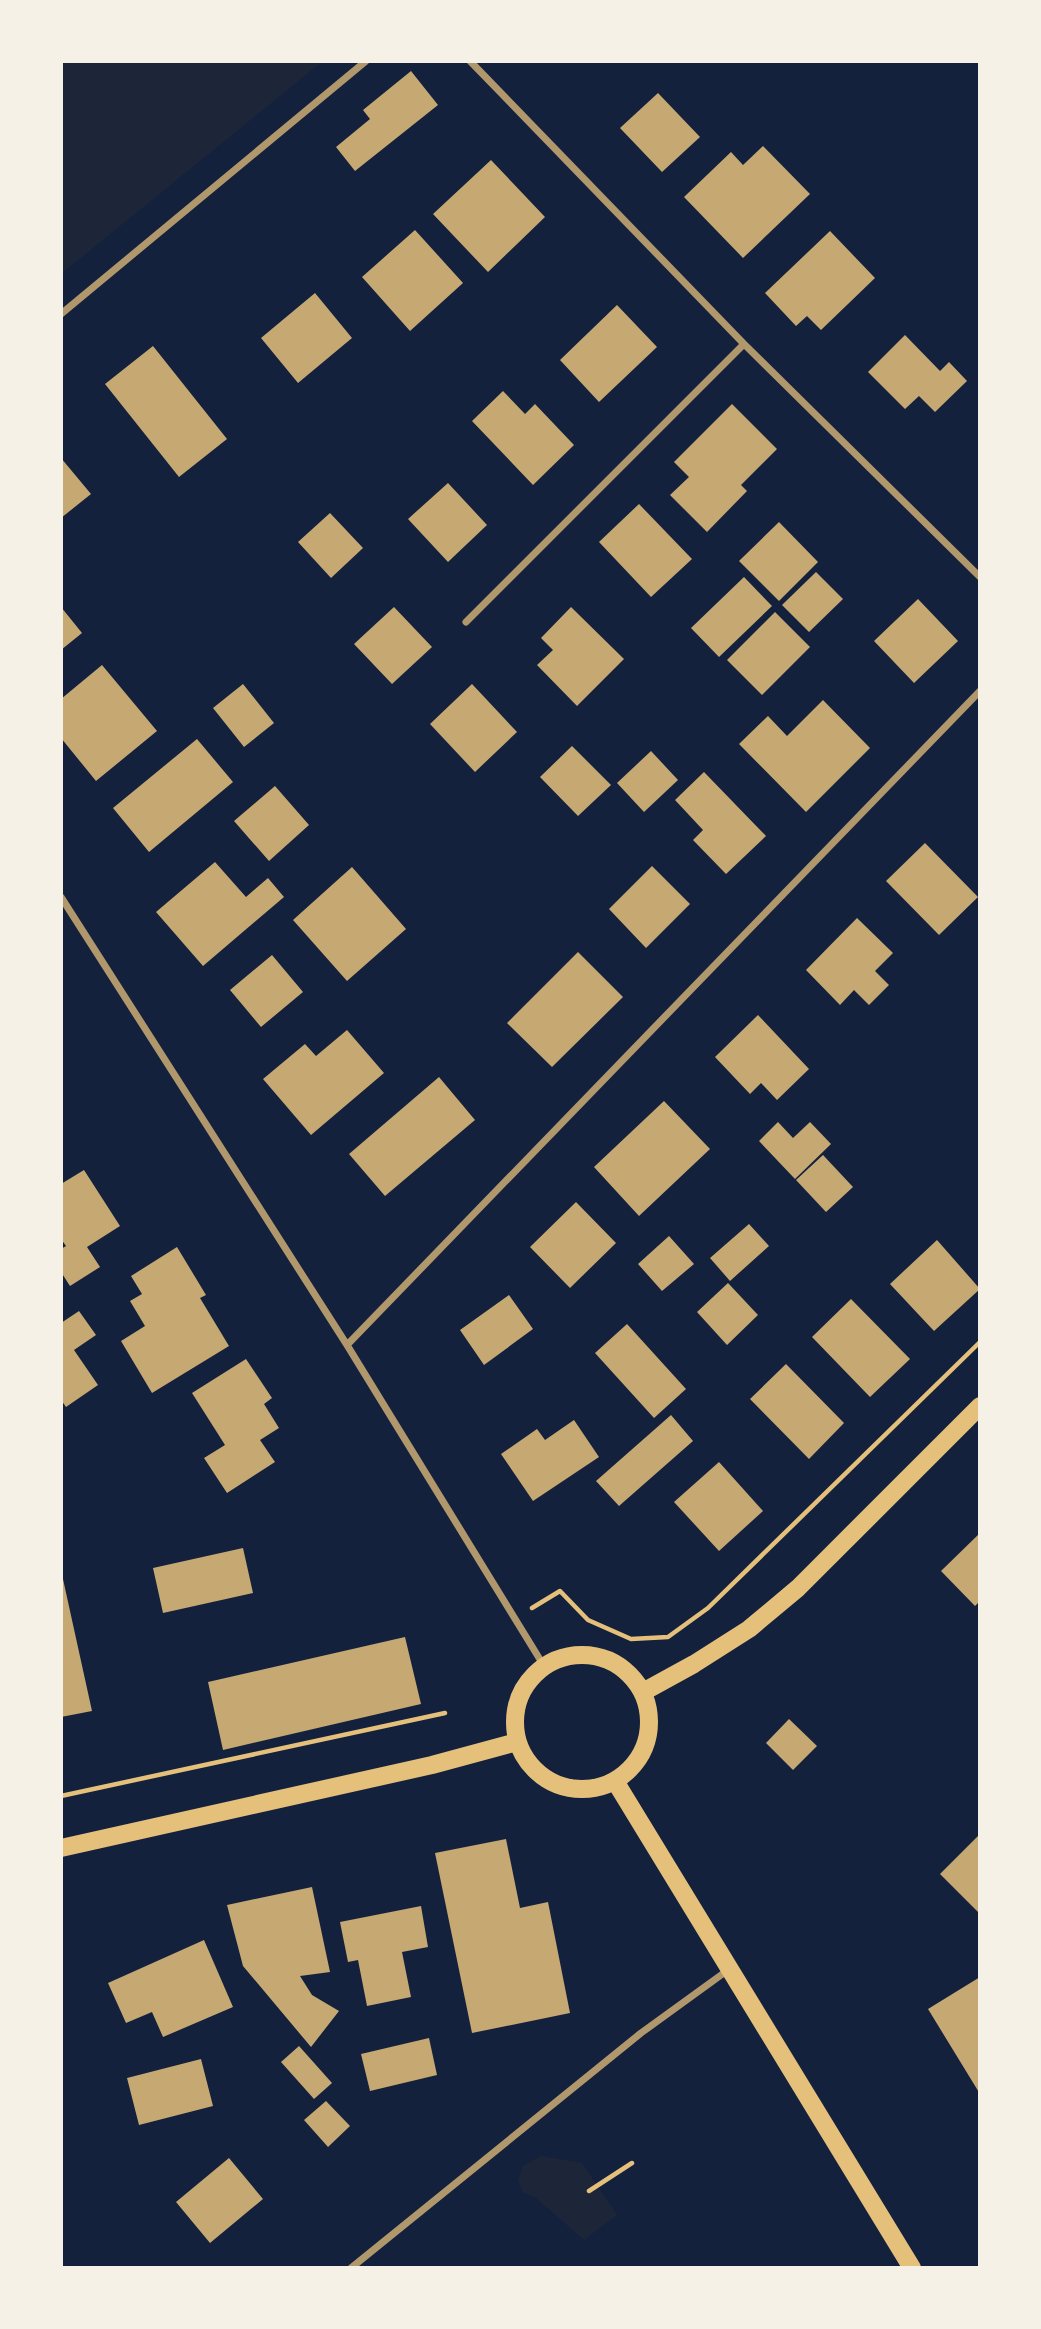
<svg xmlns="http://www.w3.org/2000/svg" width="1041" height="2329" viewBox="0 0 1041 2329" font-family="'Golos Text',sans-serif">
  <style>
    .green { fill: #1d2539 }
    .building { fill: #c6a872 }
    .lines { fill: none; stroke-linecap: round; stroke-linejoin: round }
    .path { stroke: #e5c07b; stroke-width: 4.5 }
    .minor { stroke: #b1986c; stroke-width: 7 }
    .primary { stroke: #e5c07b; stroke-width: 18 }
  </style>
  <rect width="100%" height="100%" fill="#14213d"/>
  <!-- green -->
  <path class="green" d="M 61,61 L 323,61 L 61,274 Z
    M 541,2156 L 582,2163 L 617,2215 L 584,2240 L 536,2198 L 523,2192 L 518,2181 L 523,2166 Z"/>
  <!-- building -->
  <path class="building" d="M 411,71 L 438,105 L 355,171 L 336,147 L 370,119 L 363,110 Z
    M 658,93 L 700,137 L 662,172 L 620,128 Z
    M 763,146 L 810,194 L 743,258 L 684,197 L 731,152 L 743,165 Z
    M 491,160 L 545,217 L 488,272 L 433,214 Z
    M 415,230 L 463,283 L 410,331 L 362,277 Z
    M 830,231 L 875,278 L 821,330 L 807,316 L 796,326 L 765,293 Z
    M 315,293 L 352,338 L 298,383 L 261,338 Z
    M 617,305 L 657,347 L 599,402 L 560,360 Z
    M 905,335 L 940,371 L 949,362 L 967,381 L 935,412 L 919,396 L 905,409 L 868,372 Z
    M 153,346 L 227,439 L 179,477 L 105,384 Z
    M 503,391 L 525,414 L 535,404 L 574,445 L 533,485 L 472,421 Z
    M 732,404 L 777,449 L 741,485 L 747,491 L 707,532 L 670,495 L 689,477 L 674,462 Z
    M 61,458 L 91,494 L 61,518 Z
    M 448,483 L 487,525 L 448,562 L 408,519 Z
    M 639,504 L 692,559 L 651,597 L 599,542 Z
    M 330,513 L 363,548 L 331,578 L 298,542 Z
    M 779,522 L 818,562 L 779,601 L 739,561 Z
    M 816,572 L 843,599 L 809,632 L 782,605 Z
    M 744,577 L 772,606 L 719,657 L 691,628 Z
    M 918,599 L 958,641 L 914,683 L 874,641 Z
    M 61,607 L 82,633 L 61,650 Z
    M 394,607 L 432,647 L 392,684 L 354,644 Z
    M 571,607 L 624,659 L 577,706 L 537,665 L 553,650 L 541,638 Z
    M 775,612 L 810,647 L 762,695 L 727,660 Z
    M 102,665 L 157,731 L 96,781 L 61,738 L 61,699 Z
    M 243,684 L 274,723 L 244,747 L 213,708 Z
    M 472,684 L 517,732 L 475,772 L 430,724 Z
    M 823,700 L 870,748 L 806,812 L 739,744 L 768,716 L 787,736 Z
    M 197,739 L 233,782 L 149,852 L 113,808 Z
    M 572,746 L 611,785 L 578,816 L 540,777 Z
    M 651,751 L 678,780 L 644,812 L 617,783 Z
    M 704,772 L 766,836 L 726,874 L 693,840 L 703,830 L 675,800 Z
    M 275,786 L 309,825 L 269,861 L 234,821 Z
    M 925,843 L 978,897 L 939,935 L 886,881 Z
    M 215,862 L 246,897 L 268,878 L 284,897 L 203,966 L 156,912 Z
    M 652,866 L 690,904 L 646,948 L 609,909 Z
    M 352,867 L 406,929 L 347,981 L 293,920 Z
    M 857,918 L 893,953 L 875,971 L 889,985 L 869,1005 L 854,990 L 840,1005 L 806,970 Z
    M 578,952 L 623,997 L 552,1067 L 507,1023 Z
    M 272,955 L 303,992 L 261,1027 L 230,990 Z
    M 758,1015 L 809,1069 L 777,1100 L 761,1083 L 750,1094 L 715,1057 Z
    M 347,1030 L 384,1073 L 311,1135 L 263,1079 L 305,1044 L 316,1056 Z
    M 439,1077 L 475,1120 L 385,1196 L 349,1154 Z
    M 664,1101 L 710,1149 L 639,1216 L 594,1167 Z
    M 778,1122 L 793,1138 L 810,1122 L 831,1144 L 795,1179 L 759,1141 Z
    M 823,1155 L 853,1187 L 826,1212 L 796,1180 Z
    M 84,1170 L 120,1226 L 87,1247 L 100,1267 L 70,1286 L 61,1272 L 61,1249 L 66,1246 L 61,1239 L 61,1184 Z
    M 576,1202 L 616,1243 L 570,1288 L 530,1247 Z
    M 749,1224 L 769,1246 L 730,1281 L 710,1258 Z
    M 669,1236 L 694,1264 L 662,1291 L 638,1264 Z
    M 937,1240 L 980,1289 L 934,1331 L 890,1284 Z
    M 177,1247 L 206,1295 L 200,1298 L 229,1346 L 152,1393 L 121,1341 L 145,1326 L 130,1301 L 142,1294 L 131,1276 Z
    M 728,1283 L 758,1315 L 727,1345 L 697,1312 Z
    M 509,1295 L 533,1329 L 484,1365 L 460,1330 Z
    M 851,1299 L 910,1359 L 870,1397 L 812,1337 Z
    M 79,1311 L 96,1335 L 74,1350 L 98,1385 L 66,1407 L 61,1400 L 61,1323 Z
    M 627,1324 L 686,1389 L 654,1418 L 595,1353 Z
    M 246,1359 L 272,1398 L 264,1404 L 279,1428 L 260,1440 L 275,1462 L 227,1493 L 204,1458 L 225,1445 L 192,1393 Z
    M 786,1364 L 844,1423 L 809,1459 L 750,1399 Z
    M 671,1415 L 693,1441 L 619,1506 L 596,1481 Z
    M 574,1420 L 599,1457 L 533,1501 L 501,1454 L 537,1429 L 545,1440 Z
    M 719,1462 L 763,1511 L 719,1551 L 674,1502 Z
    M 980,1533 L 980,1601 L 975,1606 L 941,1571 Z
    M 243,1548 L 253,1593 L 163,1613 L 153,1568 Z
    M 61,1570 L 92,1711 L 61,1717 Z
    M 405,1637 L 421,1704 L 223,1750 L 208,1682 Z
    M 789,1719 L 817,1746 L 793,1770 L 766,1743 Z
    M 980,1834 L 980,1914 L 940,1874 Z
    M 506,1839 L 520,1908 L 548,1902 L 570,2013 L 472,2033 L 435,1853 Z
    M 312,1887 L 330,1972 L 300,1976 L 312,1995 L 339,2011 L 311,2047 L 243,1966 L 227,1905 Z
    M 421,1906 L 428,1947 L 402,1952 L 411,1997 L 367,2006 L 358,1960 L 348,1962 L 340,1922 Z
    M 204,1940 L 233,2007 L 163,2037 L 152,2012 L 126,2023 L 108,1983 Z
    M 980,1977 L 980,2094 L 928,2009 Z
    M 429,2038 L 437,2075 L 370,2091 L 361,2054 Z
    M 299,2046 L 332,2083 L 314,2099 L 281,2062 Z
    M 201,2059 L 213,2106 L 139,2125 L 127,2078 Z
    M 326,2101 L 350,2126 L 328,2147 L 304,2120 Z
    M 229,2158 L 263,2199 L 210,2243 L 176,2202 Z"/>
  <g class="lines">
    <!-- path -->
    <path class="path" d="M 532,1608 L 560,1591 L 588,1620 L 631,1639 L 668,1637 L 708,1608 L 980,1342
      M 61,1796 L 445,1713
      M 589,2191 L 632,2163"/>
    <!-- minor -->
    <path class="minor" d="M 470,61 L 744,344 L 980,577
      M 61,314 L 366,61
      M 466,622 L 744,344
      M 61,897 L 347,1345 L 544,1666
      M 347,1345 L 980,691
      M 351,2268 L 641,2033 L 728,1970"/>
    <!-- primary -->
    <path class="primary" d="M515 1722a67 67 0 1 1 134 0a67 67 0 1 1-134 0Z
      M 643,1692 L 694,1664 L 749,1629 L 798,1588 L 980,1406
      M 615,1781 L 912,2268
      M 61,1848 L 432,1765 L 517,1742"/>
  </g>
  <!-- border -->
  <rect width="1041" height="2329" fill="none" stroke="#f6f1e7" stroke-width="126"/>
</svg>
